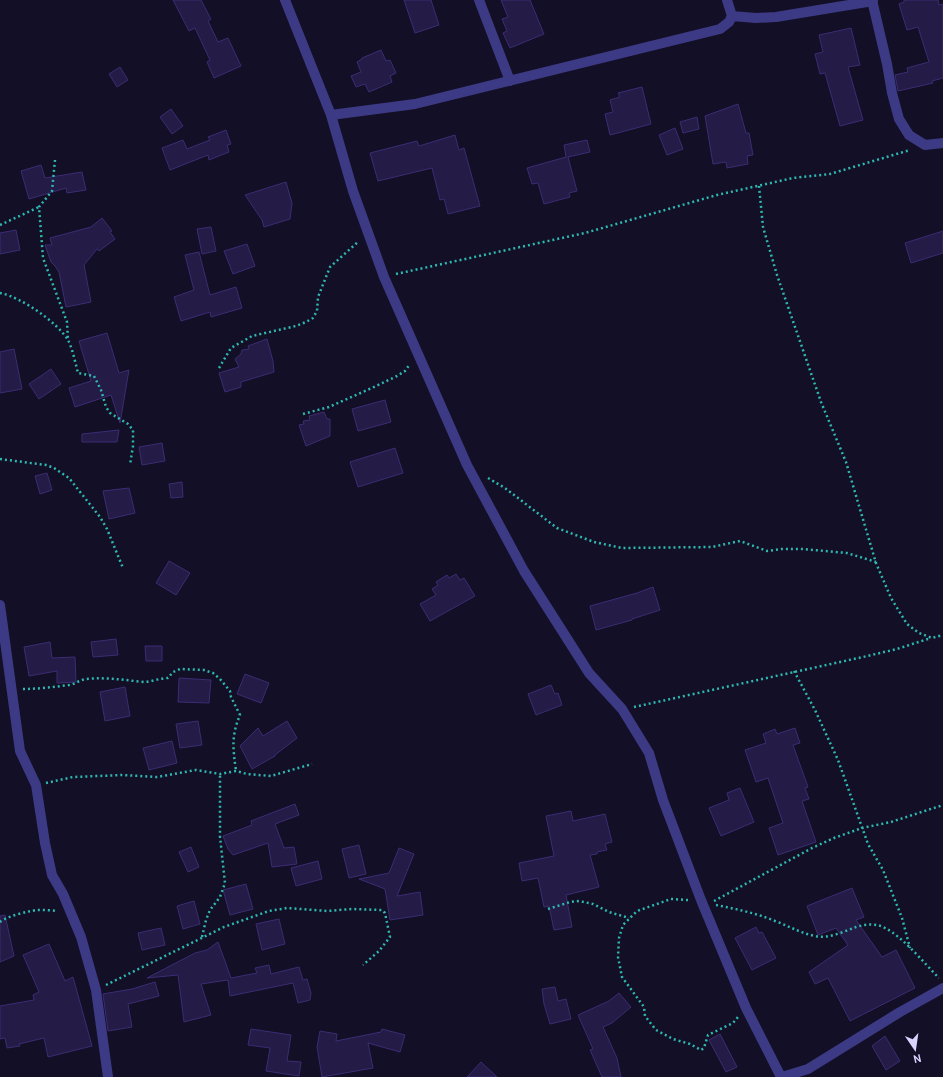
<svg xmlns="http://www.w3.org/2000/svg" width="943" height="1077" viewBox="0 0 943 1077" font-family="Cabin,sans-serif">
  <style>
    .building { fill: #241b47; stroke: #3b2d73 }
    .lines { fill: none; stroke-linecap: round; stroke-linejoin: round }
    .path { stroke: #2fb8b0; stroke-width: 2.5; stroke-dasharray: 2 3; stroke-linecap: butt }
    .street { stroke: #3d3a85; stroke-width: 10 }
  </style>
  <rect width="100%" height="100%" fill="#130f26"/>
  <!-- building -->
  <path class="building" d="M 173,0 L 201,0 L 211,19 L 208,21 L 218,42 L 228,38 L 241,66 L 214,78 L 207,62 L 210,60 L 195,28 L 189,31 Z
    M 404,0 L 431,0 L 439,25 L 415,33 Z
    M 501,0 L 530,0 L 544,34 L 510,48 L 503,33 L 507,31 L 502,19 L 508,17 Z
    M 904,0 L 938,0 L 939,5 L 943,4 L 943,78 L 932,81 L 933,83 L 898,91 L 895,75 L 908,72 L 907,68 L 929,62 L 918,27 L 907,30 L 899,4 L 904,2 Z
    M 851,28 L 860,65 L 848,67 L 863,120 L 840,126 L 825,73 L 820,74 L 815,54 L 823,52 L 819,35 Z
    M 381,50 L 386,61 L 390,60 L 396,73 L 390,76 L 392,82 L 369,92 L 365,84 L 356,87 L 351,76 L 361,72 L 357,62 L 362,59 L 362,58 Z
    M 120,67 L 128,80 L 117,87 L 109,74 Z
    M 642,87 L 651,124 L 610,135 L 605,114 L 613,112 L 610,100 L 620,97 L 618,93 Z
    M 738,104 L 746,133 L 749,133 L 753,155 L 747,156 L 748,164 L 727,168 L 726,162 L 713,164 L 705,116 Z
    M 171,109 L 183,126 L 172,134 L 160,117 Z
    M 697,117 L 699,129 L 683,133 L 680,122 Z
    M 675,128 L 683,149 L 667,155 L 659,135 Z
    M 226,130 L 231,144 L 227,145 L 229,152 L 209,160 L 208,155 L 170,170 L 162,148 L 183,140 L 187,149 L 210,140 L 208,137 Z
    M 455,135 L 459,150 L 464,148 L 480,206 L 448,214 L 444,199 L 440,200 L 432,168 L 378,181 L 370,153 L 417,141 L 419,146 Z
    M 587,140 L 590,152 L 568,157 L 577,191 L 569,193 L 570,197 L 544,204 L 538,183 L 532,184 L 527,168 L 566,157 L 564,145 Z
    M 41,165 L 45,178 L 82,172 L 86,190 L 67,193 L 66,188 L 29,199 L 21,171 Z
    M 286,182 L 292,203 L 290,219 L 264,227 L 262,220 L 245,195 Z
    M 102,218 L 112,231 L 110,232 L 115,239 L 99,251 L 97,249 L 84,265 L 91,302 L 66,307 L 59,272 L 55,266 L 51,262 L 45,245 L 52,245 L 50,238 L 91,227 Z
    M 211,227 L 216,251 L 202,254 L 197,229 Z
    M 16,230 L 20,250 L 0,254 L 0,233 Z
    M 943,231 L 943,253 L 911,263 L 905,243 Z
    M 247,244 L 255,266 L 233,274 L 224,251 Z
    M 199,252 L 210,295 L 236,287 L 242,308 L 211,317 L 210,312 L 181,321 L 174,297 L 194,290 L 185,255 Z
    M 107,333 L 119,373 L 129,370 L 120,423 L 111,395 L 75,407 L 69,388 L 91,381 L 79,341 Z
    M 267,339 L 273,361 L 274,372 L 241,382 L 241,387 L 225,392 L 219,373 L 239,367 L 235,359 L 241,354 L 242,350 L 249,349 L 248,346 Z
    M 14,349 L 22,389 L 0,393 L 0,352 Z
    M 51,369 L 61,384 L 39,399 L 29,384 Z
    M 385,400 L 391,422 L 358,431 L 352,409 Z
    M 324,412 L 327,419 L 330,419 L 330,436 L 306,446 L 299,425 L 304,424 L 303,421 L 310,420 L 309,416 Z
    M 119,430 L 117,442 L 82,442 L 82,434 Z
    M 162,443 L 165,461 L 142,465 L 139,447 Z
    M 395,448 L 403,473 L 358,487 L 350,462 Z
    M 47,473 L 52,490 L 40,494 L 35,476 Z
    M 182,482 L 183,497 L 171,498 L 169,484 Z
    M 129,488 L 135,513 L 109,519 L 103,491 Z
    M 169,561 L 190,573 L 176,595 L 156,583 Z
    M 456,574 L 460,580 L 464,578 L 475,596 L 430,621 L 420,604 L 436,595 L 432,589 L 438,585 L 436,582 L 447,575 L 449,578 Z
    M 653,587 L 660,610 L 632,619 L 632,620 L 596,630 L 590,606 L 637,593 Z
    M 116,639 L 118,655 L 93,657 L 91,642 Z
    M 50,642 L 52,658 L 75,657 L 76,682 L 57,683 L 57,671 L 29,676 L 24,647 Z
    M 145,646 L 162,646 L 162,661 L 146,661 Z
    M 245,674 L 269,683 L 261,703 L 237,694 Z
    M 179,678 L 211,680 L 209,703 L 178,702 Z
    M 551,685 L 555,694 L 558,693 L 562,705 L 536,715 L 528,694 Z
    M 125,687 L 130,716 L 105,721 L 100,692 Z
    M 198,721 L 202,745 L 180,748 L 176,724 Z
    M 287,721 L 297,738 L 275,755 L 275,756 L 252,769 L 240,746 L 258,728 L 263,736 Z
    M 795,728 L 800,743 L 793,745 L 808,787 L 805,788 L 809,799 L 802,801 L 816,842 L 778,855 L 769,828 L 783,823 L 768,778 L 756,782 L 745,750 L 766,743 L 763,734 L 775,729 L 777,734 Z
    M 172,741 L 177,763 L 149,770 L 143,748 Z
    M 740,788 L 754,822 L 721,836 L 709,808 L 729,800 L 727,793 Z
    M 295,804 L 299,815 L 275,824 L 284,848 L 294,847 L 297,864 L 272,867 L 268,843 L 233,855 L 228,849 L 223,836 L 252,825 L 251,821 Z
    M 571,811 L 573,821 L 605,814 L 612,842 L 605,844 L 607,850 L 597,852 L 597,854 L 590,855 L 599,887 L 566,895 L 572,927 L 554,930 L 549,906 L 544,907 L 538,878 L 522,881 L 519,863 L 554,856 L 546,816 Z
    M 359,845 L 366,874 L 349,878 L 342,849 Z
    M 191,847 L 199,867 L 188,872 L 179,852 Z
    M 399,848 L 414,854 L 397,896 L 420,892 L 423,915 L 390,920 L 385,889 L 359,879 L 389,873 Z
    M 318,861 L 322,879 L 296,886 L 291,868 Z
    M 246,884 L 253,909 L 230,915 L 223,890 Z
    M 852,888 L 864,917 L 856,920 L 882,957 L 896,950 L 915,988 L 850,1021 L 828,978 L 815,984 L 809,972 L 848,945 L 836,928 L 818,935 L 807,906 Z
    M 194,901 L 200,924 L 183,929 L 177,906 Z
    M 5,915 L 14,956 L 0,962 L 0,916 Z
    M 279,919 L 285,944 L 262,950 L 256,924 Z
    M 756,927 L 759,933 L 762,932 L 776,958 L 752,970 L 735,938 Z
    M 161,928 L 165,945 L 142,950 L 138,933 Z
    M 218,942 L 231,978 L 257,973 L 255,968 L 269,965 L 271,974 L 299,967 L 303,980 L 307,979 L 311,993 L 310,1000 L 298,1003 L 293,983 L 230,996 L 228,980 L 201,984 L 211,1015 L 184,1022 L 178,975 L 147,978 L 195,953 L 207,950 Z
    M 49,944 L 65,981 L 73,977 L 92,1046 L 48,1057 L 44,1038 L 19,1044 L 20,1046 L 7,1048 L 5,1038 L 0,1039 L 0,1006 L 34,1000 L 33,995 L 39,992 L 23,955 Z
    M 155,982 L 159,996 L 128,1004 L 132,1027 L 108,1031 L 103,994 L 132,989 Z
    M 555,987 L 558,1001 L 566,999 L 571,1019 L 550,1024 L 544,1004 L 542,989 Z
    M 619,993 L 631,1007 L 612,1023 L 603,1027 L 617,1058 L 621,1077 L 602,1077 L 590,1050 L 593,1049 L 578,1015 L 609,1001 Z
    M 251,1029 L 291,1035 L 287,1061 L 301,1062 L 299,1076 L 266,1071 L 270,1048 L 248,1045 Z
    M 382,1029 L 405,1035 L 400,1052 L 368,1043 L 373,1068 L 322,1077 L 317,1047 L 320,1031 L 337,1034 L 336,1041 L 381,1032 Z
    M 720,1034 L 737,1067 L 726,1072 L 709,1040 Z
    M 885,1036 L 900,1061 L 886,1070 L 872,1046 Z
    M 481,1062 L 497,1077 L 467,1077 Z"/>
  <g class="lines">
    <!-- path -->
    <path class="path" d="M 55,160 L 52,191 L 39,207 L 43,258 L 67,322 L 68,340
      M 759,186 L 763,227 L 777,275 L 821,402 L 846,462 L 876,563 L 891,598 L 907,624 L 919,633 L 932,638 L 943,635
      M 0,225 L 39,207
      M 396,274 L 585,233 L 717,195 L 793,178 L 830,174 L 910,150
      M 0,293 C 21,297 57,322 68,340 C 73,350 75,362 78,373 L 94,376 L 101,390 L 106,407 L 110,413 L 128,424 L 133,430 L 133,446 L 130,465
      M 219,368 L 231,348 L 252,336 L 296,326 L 306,322 L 313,318 L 317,311 L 318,297 L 330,267 L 359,241
      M 303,414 L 329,407 L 374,387 L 397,376 L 405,371 L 410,364
      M 0,459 L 46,465 L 54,468 L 69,478 L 100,517 L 107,529 L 123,568
      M 488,478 L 505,488 L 557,528 L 594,542 L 622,548 L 712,547 L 740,541 L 767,551 L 781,549 L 803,549 L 847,553 L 876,562
      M 794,671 L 815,710 L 838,760 L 868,844 L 883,870 L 902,918 L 910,948
      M 23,689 C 38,689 53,687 69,685 C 75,684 80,680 86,679 C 106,677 124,680 144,682 C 151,682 160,678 168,678 L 173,672 L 180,669 L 204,670 L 213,673 L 220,679 L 230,691 L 231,697 L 240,715 C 231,736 233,749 236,771
      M 634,707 L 863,657 L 897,649 L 931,638
      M 46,783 L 73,777 L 123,775 L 157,777 L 196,770 L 220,774 L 236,771 L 247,774 L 271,776 L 312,764
      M 688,900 L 671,899 L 637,911 L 623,925 L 619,938 L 618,957 L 622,977 L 644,1007 L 645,1016 L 656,1030 L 673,1039 L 690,1044 L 701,1050 L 704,1048 L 708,1035 L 733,1023 L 738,1017
      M 714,901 L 812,848 L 834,838 L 862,828 L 891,822 L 943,805
      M 716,905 C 736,909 756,913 775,921 C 789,926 800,933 815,936 C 828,939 843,932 856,927 C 866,924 876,923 885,928 C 903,937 924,963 939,978
      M 548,909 L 570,902 L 579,901 L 593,904 L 609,912 L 629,918
      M 0,922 C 7,916 29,911 37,910 C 44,910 51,910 57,911
      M 202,937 L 206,920 L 210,910 L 220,897 L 225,883 L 220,837 L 220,774
      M 106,985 L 224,927 L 269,911 L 287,908 L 327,911 L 352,909 L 382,910 L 385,913 L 390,937 L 379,951 L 363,965"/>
    <!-- street -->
    <path class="street" d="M 285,0 L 331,115 L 353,191 L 384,277 L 467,465 L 524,571 L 589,673 L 622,709 L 649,753 L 663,800 L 701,900 L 746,1008 L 781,1077
      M 479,0 L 510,81
      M 872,0 L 887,64 L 892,93 L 899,119 L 909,135 L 925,145 L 943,143
      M 732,16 L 756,18 L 776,17 L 873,1
      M 331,115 L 415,104 L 720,29 L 729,22 L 732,16 L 727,0
      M 0,605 L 20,751 L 36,785 L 45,843 L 52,875 L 63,894 L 81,937 L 96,990 L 108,1077
      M 782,1077 L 808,1069 L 900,1012 L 943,988"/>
  </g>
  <!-- north arrow -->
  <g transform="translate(915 1049) rotate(167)" stroke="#130f26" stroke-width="3" paint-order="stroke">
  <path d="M0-3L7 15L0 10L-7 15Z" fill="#d9d4ff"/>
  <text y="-6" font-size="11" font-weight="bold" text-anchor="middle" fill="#d9d4ff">N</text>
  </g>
</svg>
